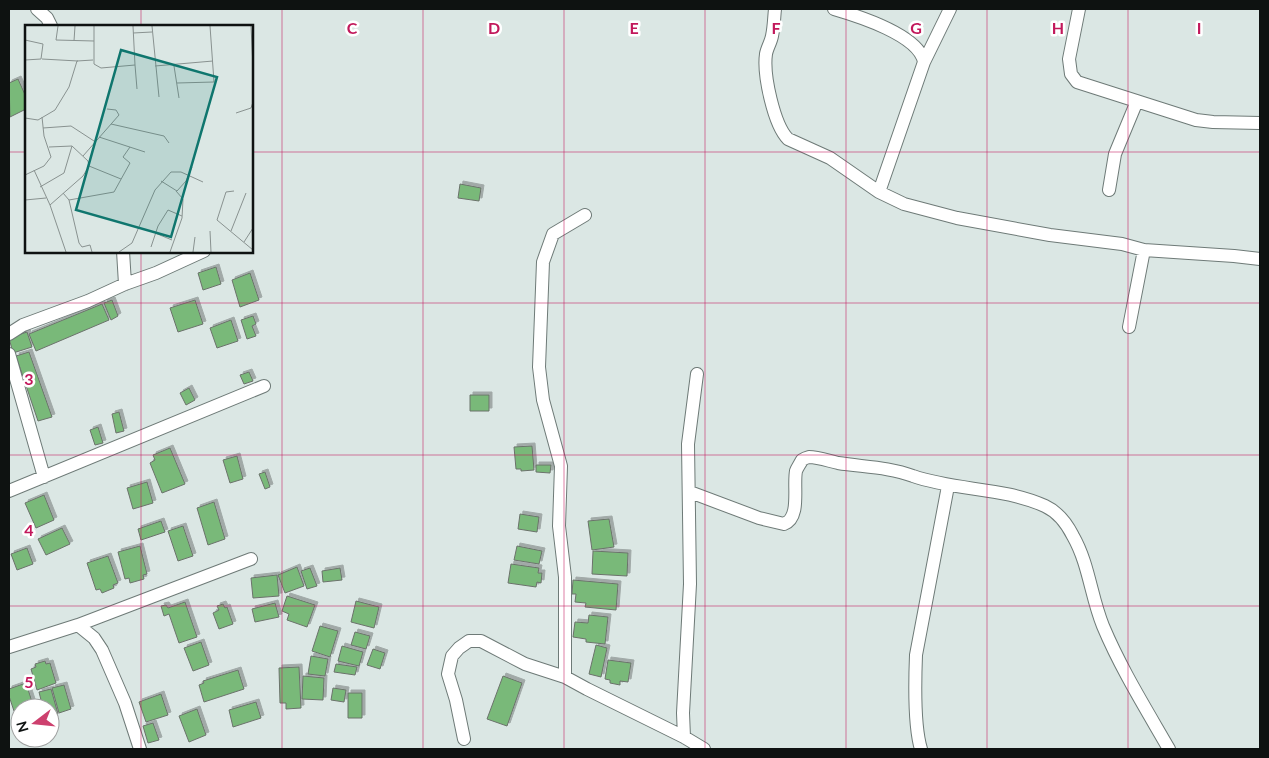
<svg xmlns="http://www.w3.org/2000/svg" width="1269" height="758" viewBox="0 0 1269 758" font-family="Lato,sans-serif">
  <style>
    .building { fill: #79b979; stroke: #6b726b; filter: url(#shadow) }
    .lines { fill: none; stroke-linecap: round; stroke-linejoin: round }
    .minor-casing { stroke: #6e7a77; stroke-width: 14 }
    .minor { stroke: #fff; stroke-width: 12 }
    .grid { fill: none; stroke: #c2185b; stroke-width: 1; stroke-opacity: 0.55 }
    .inset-road { fill: none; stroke: #899290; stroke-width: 1 }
    .view { fill: #0f766e; fill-opacity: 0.15; stroke: #0f766e; stroke-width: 2.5 }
    .inset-edge { fill: none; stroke: #0e1211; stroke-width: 2.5 }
    .grid-label { font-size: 16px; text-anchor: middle; font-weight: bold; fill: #c2185b; stroke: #fff; stroke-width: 5; stroke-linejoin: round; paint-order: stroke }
  </style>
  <defs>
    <filter id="shadow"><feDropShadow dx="3" dy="-3" stdDeviation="0" flood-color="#0004"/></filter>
  </defs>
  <rect width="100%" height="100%" fill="#dbe7e4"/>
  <!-- building -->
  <path class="building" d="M 18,79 L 26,97 L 26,109 L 10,117 L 9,83 Z
    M 460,184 L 481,188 L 479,201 L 458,198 Z
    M 216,267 L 221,284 L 203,290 L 198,273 Z
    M 250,273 L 259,300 L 240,307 L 232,280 Z
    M 112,300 L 118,316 L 111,320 L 104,303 Z
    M 195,300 L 203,324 L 178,332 L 170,308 Z
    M 102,304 L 109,320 L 36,351 L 29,334 Z
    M 253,316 L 256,324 L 252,326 L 256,336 L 247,339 L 241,320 Z
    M 231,320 L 238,341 L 217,348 L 210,328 Z
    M 27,332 L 32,347 L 13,353 L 9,338 Z
    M 29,352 L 52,417 L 38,421 L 16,356 Z
    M 249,372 L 253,381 L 244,384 L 240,375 Z
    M 189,388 L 195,400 L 186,405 L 180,393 Z
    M 470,395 L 489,395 L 489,411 L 470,411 Z
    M 119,412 L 124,431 L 116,433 L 112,414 Z
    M 98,427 L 103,443 L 95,445 L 90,430 Z
    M 532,446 L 534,470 L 521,471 L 521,469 L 516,469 L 514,447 Z
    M 170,448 L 185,484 L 162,493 L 150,463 L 155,460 L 153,455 Z
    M 237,456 L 243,479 L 230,483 L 223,460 Z
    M 536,465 L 551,465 L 550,473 L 536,472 Z
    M 265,472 L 270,487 L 265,489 L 259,474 Z
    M 147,482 L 153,503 L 133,509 L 127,488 Z
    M 44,495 L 54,520 L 36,528 L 25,503 Z
    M 214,502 L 225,539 L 208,545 L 197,508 Z
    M 520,514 L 539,517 L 537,532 L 518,529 Z
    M 609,519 L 614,547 L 592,550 L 588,521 Z
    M 161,521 L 165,532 L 141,540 L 138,529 Z
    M 183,526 L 193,556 L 178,561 L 168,531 Z
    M 62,528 L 70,544 L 46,555 L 38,539 Z
    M 140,546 L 147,574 L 143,575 L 144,579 L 130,583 L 129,578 L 125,579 L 118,552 Z
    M 517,546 L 542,551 L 539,564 L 514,560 Z
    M 27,548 L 33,564 L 17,570 L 11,554 Z
    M 593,551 L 628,553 L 627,576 L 592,574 Z
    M 108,556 L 118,583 L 113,585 L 114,588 L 102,593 L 100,589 L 96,590 L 87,563 Z
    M 511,564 L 539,568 L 538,573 L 542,573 L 541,583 L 537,582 L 536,587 L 508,583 Z
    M 297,567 L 304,586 L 285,593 L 278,575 Z
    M 310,568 L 317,586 L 307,589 L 301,571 Z
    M 340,568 L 342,580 L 323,582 L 322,571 Z
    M 277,575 L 279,596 L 253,598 L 251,578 Z
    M 573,580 L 618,584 L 616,610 L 585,607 L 586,603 L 575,602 L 576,594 L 572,594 Z
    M 287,596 L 315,605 L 307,627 L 287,620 L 289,614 L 282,611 Z
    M 356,601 L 379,607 L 374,628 L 351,622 Z
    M 185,602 L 197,637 L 179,643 L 169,614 L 164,616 L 161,606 L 166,605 L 168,608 Z
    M 275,603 L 279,617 L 255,622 L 252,609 Z
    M 223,604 L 225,608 L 227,607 L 233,624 L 219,629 L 213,613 L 219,610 L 217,606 Z
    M 589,615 L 608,617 L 605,644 L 586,642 L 586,639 L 573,637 L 575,622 L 588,623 Z
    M 320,626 L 338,631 L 330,657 L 312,651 Z
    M 355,632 L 370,636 L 366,649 L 351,645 Z
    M 201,642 L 209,665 L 193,671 L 184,648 Z
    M 596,645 L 607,648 L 601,677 L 589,674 Z
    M 342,646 L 363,652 L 359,666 L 338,661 Z
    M 373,649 L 385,653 L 380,669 L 367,665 Z
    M 311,656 L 328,659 L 325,676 L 308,674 Z
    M 608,660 L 631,663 L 628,682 L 620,681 L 620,685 L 610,683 L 610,680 L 605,679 Z
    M 45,661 L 46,664 L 50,663 L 56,683 L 37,690 L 31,669 L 36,667 L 35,664 Z
    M 336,664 L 357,667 L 355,675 L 334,672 Z
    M 299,667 L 301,708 L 286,709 L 286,703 L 280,703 L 279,668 Z
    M 238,670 L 244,689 L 204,702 L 199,685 L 204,683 L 203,681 Z
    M 303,676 L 324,678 L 323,700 L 302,699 Z
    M 503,676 L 522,683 L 507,726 L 487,719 Z
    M 26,683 L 33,705 L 20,708 L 14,711 L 9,696 L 9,689 Z
    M 64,685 L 71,709 L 59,713 L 52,688 Z
    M 333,688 L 346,690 L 344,702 L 331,700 Z
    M 51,689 L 58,714 L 50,716 L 50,708 L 43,708 L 39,692 Z
    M 348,693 L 362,693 L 362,718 L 348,718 Z
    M 161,694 L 168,715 L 146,722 L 139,702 Z
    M 256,702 L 261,718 L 233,727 L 229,710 Z
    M 197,709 L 206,735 L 189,742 L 179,716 Z
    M 153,723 L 159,740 L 148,743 L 143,726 Z"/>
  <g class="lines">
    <!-- minor casing -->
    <g class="minor-casing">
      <path id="minor" d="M 37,9 L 47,18 L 51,26
        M 775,9 C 774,18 774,27 772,36 C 771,42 767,48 766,54 C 763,75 774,125 788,139 L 830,158 L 879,192 L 904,204 L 957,218 L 1050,235 L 1122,244 L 1144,250 L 1234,256 L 1260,259
        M 834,9 C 858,16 919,35 924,62 L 879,192
        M 1079,9 L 1069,59 L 1071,74 L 1077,82 L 1196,120 L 1213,122 L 1260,123
        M 924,62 L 950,9
        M 1109,190 L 1115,154 L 1137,101
        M 123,251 L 125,284
        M 1129,327 L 1144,250
        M 9,334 L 23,325 L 88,301 L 125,284 L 156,273 L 204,251
        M 9,354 L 44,477
        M 9,491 L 264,386
        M 690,492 L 759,518 L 784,524 C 801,518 793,486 796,471 C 797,468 800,464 802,460 C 805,458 805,458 809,457 C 818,457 829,461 838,463 C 864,467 889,467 913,476 C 956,491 1003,487 1045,506 C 1058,512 1067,524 1073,536 C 1089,564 1091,597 1103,626 C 1121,669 1146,709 1169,749
        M 78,625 L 251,559
        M 9,647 L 78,625 L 94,638 L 102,650 L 125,703 L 140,749
        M 565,677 L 565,577 L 559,526 L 561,466 L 543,400 L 539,367 L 543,262 L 553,234 L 585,215
        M 684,737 L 683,713 L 690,584 L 688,444 L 697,374
        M 464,739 L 456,700 L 448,674 L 452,656 L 459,648 L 469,641 L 481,641 L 525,664 L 565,677 L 587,689 L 684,737 L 704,749
        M 921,749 C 914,726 915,680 916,655 L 948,486"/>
    </g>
    <!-- minor -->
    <use href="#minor" class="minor"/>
  </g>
  <!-- grid -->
  <path class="grid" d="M 141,9 L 141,26M 282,9 L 282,749M 423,9 L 423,749M 564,9 L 564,749M 705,9 L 705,749M 846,9 L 846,749M 987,9 L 987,749M 1128,9 L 1128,749M 9,152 L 26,152M 251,152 L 1260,152M 141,251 L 141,749M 9,303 L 1260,303M 9,455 L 1260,455M 9,606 L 1260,606"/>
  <!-- overview -->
  <g transform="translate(25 25)">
    <rect width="228" height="228" fill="#dbe7e4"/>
    <path class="inset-road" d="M 33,1 L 31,15 L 69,16M 69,1 L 69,39 L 76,43 L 110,40 L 108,1M 127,1 L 134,72M 226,1 L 228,42M 108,8 L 127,7M 0,15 L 18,19 L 16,34 L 0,35M 49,16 L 50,1M 17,34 L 53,36M 110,40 L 112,64M 130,41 L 188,36M 149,41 L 154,73M 152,58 L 189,57 L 185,1M 211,88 L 226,83 L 228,77M 0,93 L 13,95 L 30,85 L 44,62 L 52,36 L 68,35M 86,99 L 139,111 L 144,118M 18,103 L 46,101 L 69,116M 74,112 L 120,127M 24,122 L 47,121 L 63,136 L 64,141M 58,131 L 94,90 L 91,85 L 82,84M 9,145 L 25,180 L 58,151 L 64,141 L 96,154M 0,150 L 19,141 L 26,132 L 19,111 L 17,92M 136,156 L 152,166 L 161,156 L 167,142M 15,162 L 39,148 L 47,121M 209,166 L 201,167 L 192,195 L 228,225M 38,168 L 44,175 L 89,167 L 105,138 L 98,132 L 105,122M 0,175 L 21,173M 44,175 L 54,218 L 57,222 L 65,220 L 67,227M 25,180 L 41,227M 185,206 L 186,227M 206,206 L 221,168M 130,208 L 147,215M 219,217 L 228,203M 126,222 L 133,201 L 143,185 L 157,191M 94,227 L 107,218 L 130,165 L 146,147 L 156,147 L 178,157M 145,227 L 157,193 L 158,174 L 151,166M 168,227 L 170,212"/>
    <path class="view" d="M 96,25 L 192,52 L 146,212 L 51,185 Z"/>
    <rect width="228" height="228" class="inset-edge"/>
  </g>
  <g class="grid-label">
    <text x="352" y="34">C</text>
    <text x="494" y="34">D</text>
    <text x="634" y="34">E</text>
    <text x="776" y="34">F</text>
    <text x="916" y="34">G</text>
    <text x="1058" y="34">H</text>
    <text x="1199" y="34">I</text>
    <text x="29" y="385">3</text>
    <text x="29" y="536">4</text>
    <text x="29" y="688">5</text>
  </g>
  <!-- border -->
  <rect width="1269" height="758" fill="none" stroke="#0e1211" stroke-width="20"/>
  <!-- north arrow -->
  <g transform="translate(35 723) rotate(254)"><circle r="24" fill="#ffffff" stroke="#9fa0a0"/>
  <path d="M0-4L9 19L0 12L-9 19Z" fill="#cd406e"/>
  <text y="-8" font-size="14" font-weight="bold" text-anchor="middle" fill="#0e1211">N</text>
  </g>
</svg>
